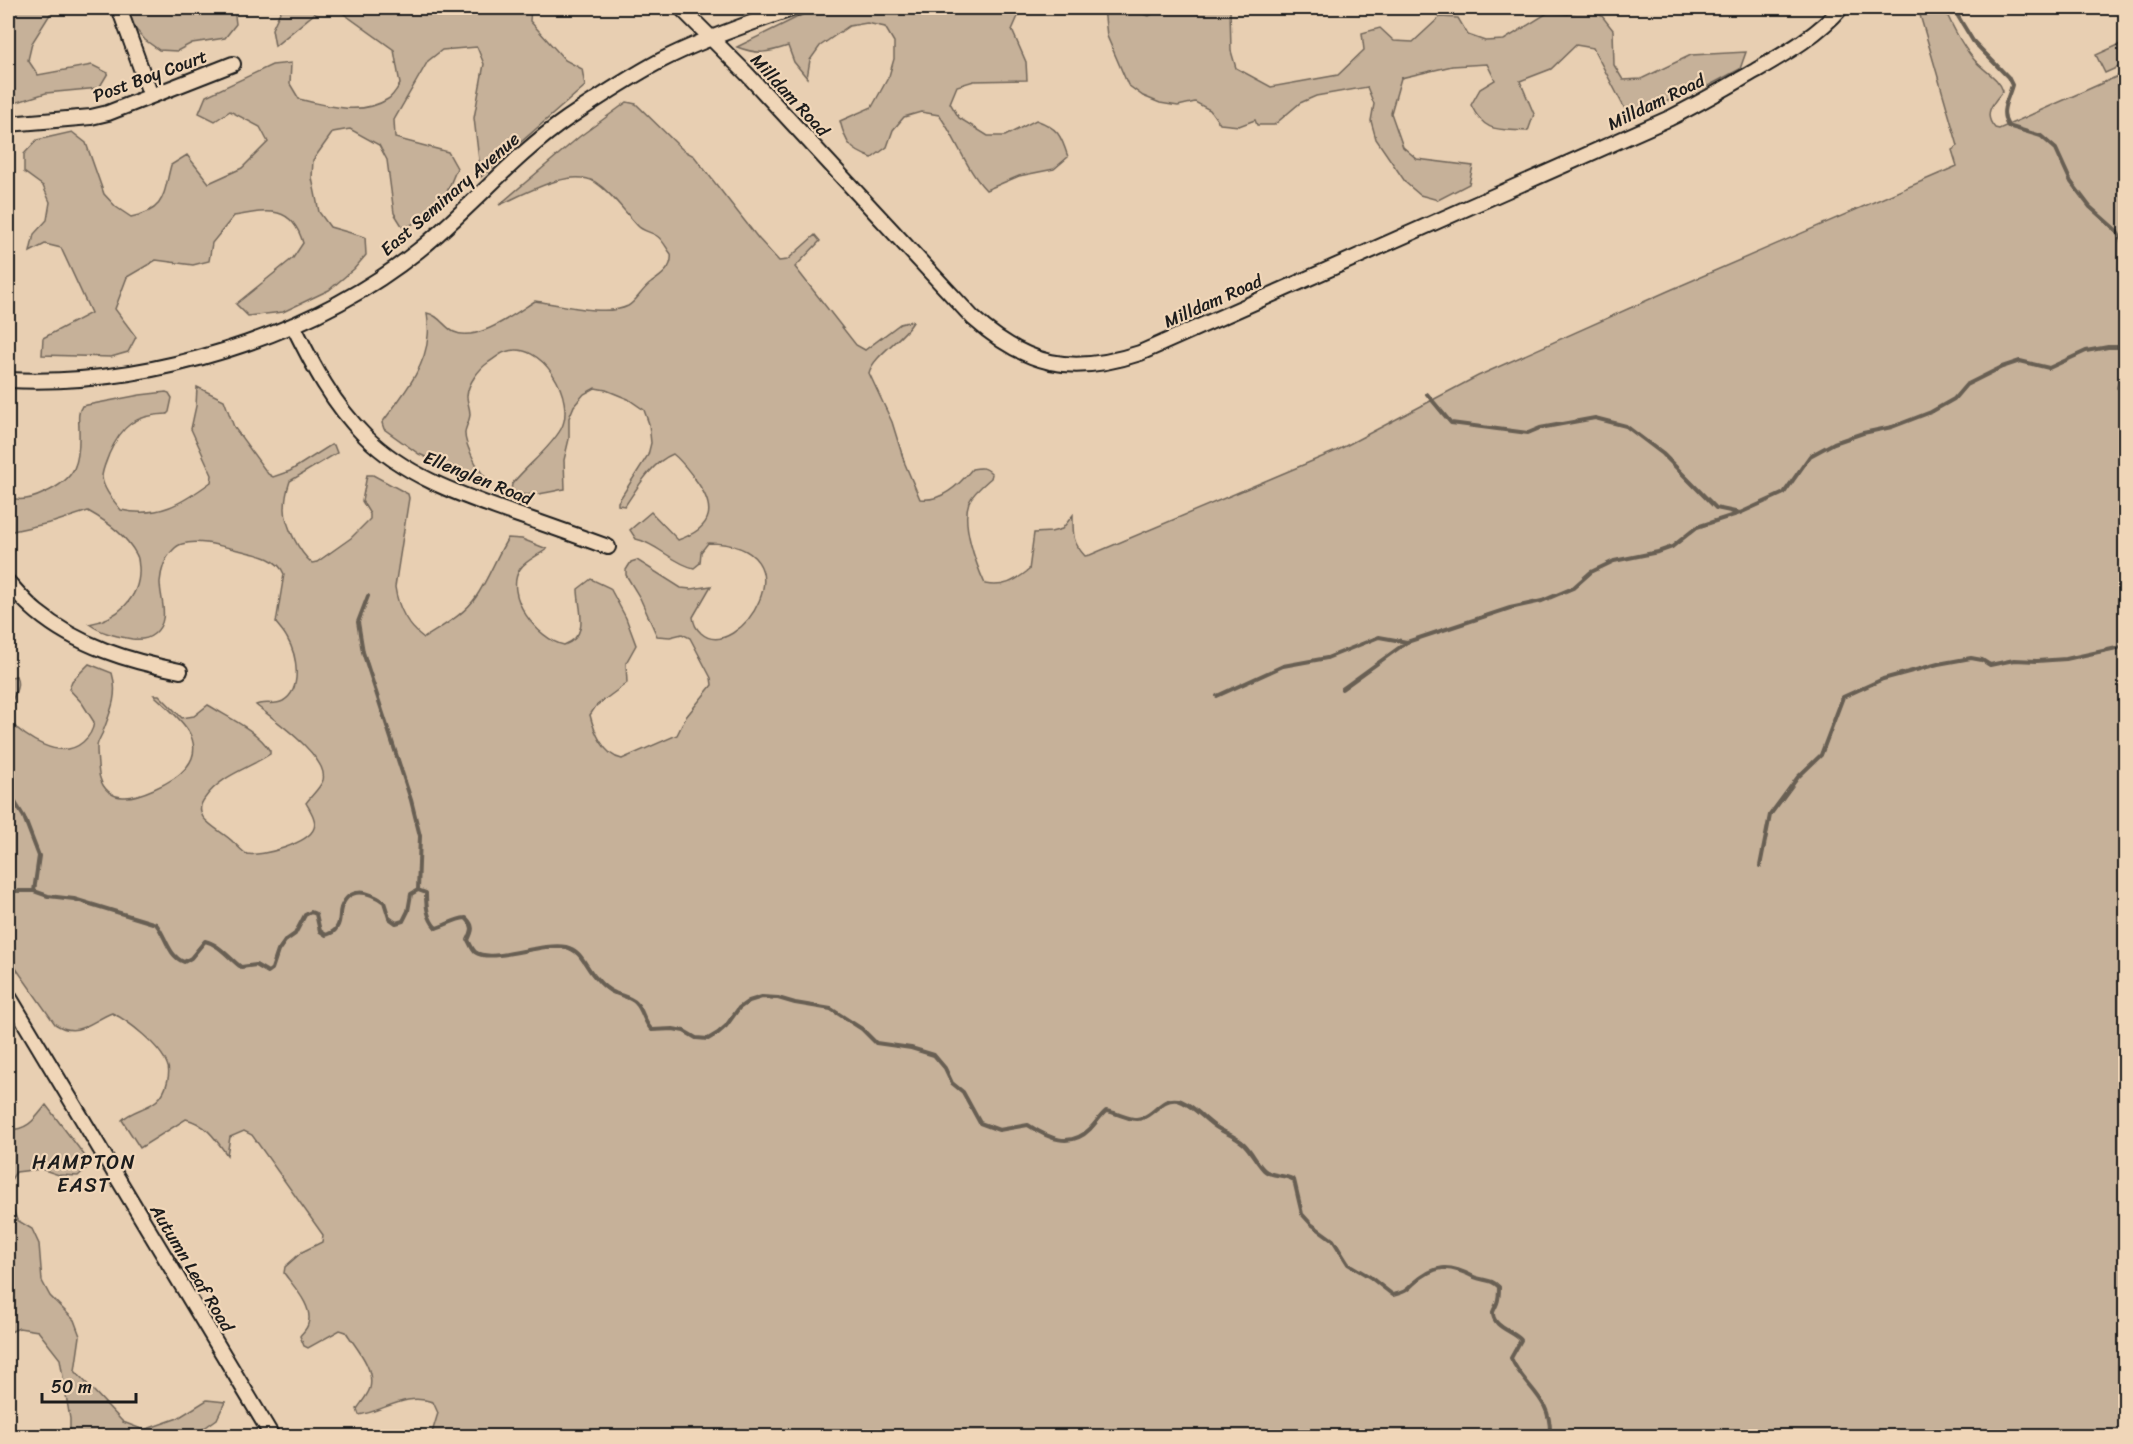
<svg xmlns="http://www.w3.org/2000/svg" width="2133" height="1444" viewBox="0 0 2133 1444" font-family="Sriracha,sans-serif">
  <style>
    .green { fill: #c6b199; stroke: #71665a; stroke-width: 1.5 }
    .water { fill: #998a78; stroke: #675e53; stroke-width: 1.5 }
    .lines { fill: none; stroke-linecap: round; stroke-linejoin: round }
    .stream { stroke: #675e53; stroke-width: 4 }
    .minor-casing { stroke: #1c1c1c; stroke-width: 18 }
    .minor { stroke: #f0d6b8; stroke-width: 14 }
    .labels { text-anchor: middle; stroke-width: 4.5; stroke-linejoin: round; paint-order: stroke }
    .street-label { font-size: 18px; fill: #1c1c1c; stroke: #f0d6b8 }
    .neighbourhood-label { font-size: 20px; letter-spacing: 1.5px; fill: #1c1c1c; stroke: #f0d6b8 }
  </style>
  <rect width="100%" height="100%" fill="#e8cfb2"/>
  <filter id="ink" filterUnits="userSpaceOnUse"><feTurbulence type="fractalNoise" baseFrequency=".0167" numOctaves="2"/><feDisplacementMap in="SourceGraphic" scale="12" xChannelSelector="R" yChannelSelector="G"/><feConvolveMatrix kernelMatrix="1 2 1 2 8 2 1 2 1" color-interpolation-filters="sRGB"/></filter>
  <g filter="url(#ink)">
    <!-- green -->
    <path class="green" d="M 8,8 L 54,8 L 32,43 L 28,60 L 38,75 L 92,65 L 108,73 L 99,88 L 46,93 L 8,105 Z
      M 128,8 L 234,8 L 236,24 L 225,38 L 192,43 L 177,51 L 159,50 L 145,40 L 133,26 Z
      M 282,8 L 531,8 L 530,21 L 565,60 L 582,69 L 585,86 L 481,177 L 474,118 L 484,64 L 477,47 L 442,50 L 428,61 L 394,120 L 395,138 L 448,152 L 457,168 L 444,199 L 433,212 L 404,229 L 394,213 L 387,160 L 379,145 L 350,129 L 333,132 L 313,160 L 312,178 L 319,212 L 330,227 L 365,237 L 366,255 L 354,269 L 329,290 L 283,312 L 248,316 L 236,304 L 293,258 L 303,243 C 292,204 267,210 234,216 L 212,243 L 209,261 L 193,265 L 156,260 L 127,277 L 115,309 L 136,337 L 128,352 L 111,357 L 42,355 L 43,338 L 91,313 L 61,248 L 45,244 L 30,252 L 34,234 L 47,220 L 50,202 L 43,186 L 24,172 L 24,154 L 37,140 L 72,132 L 86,143 L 104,194 L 116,207 L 131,217 C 166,210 163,195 171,165 L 187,155 L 209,183 L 242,168 L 268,142 L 260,127 L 230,111 L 215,121 L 199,113 L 206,96 L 272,65 L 291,63 L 290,84 L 299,99 C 327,106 362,116 388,99 C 393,96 397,89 400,84 L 394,50 L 337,9 L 320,9 L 275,46 L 272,29 Z
      M 823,8 L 1029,8 L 1019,14 L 1012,30 L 1026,62 L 1027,80 L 974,81 L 957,86 L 950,103 L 959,118 L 988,136 L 1005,136 L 1036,120 C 1058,128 1061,135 1068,157 L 1054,169 L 1019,176 L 986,190 C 965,168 957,139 939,115 L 921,112 L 904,117 L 893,130 L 887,147 L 872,158 C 850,150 846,144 840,121 L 872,107 L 889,76 L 894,59 L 894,42 L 885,27 L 867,23 L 849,26 L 820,46 L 810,60 L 807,78 L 794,62 L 788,46 C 767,53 758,55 737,47 L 802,15 Z
      M 1104,8 L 1130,8 L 1133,11 L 1149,16 L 1163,8 L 1230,8 L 1231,51 L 1236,68 L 1271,87 L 1338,75 L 1364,50 L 1362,33 L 1380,28 L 1394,41 L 1413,42 L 1440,17 L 1458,18 L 1468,35 L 1485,41 L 1504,40 L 1549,12 L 1568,14 L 1586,8 L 1602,16 L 1613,30 L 1614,65 L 1623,80 L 1641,79 L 1691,55 L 1746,52 L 1740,69 L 1708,86 L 1643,110 L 1625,109 L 1593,48 L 1576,45 L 1551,69 L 1520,81 L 1534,114 L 1528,131 C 1499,129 1485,134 1471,105 L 1480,89 L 1495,80 L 1487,64 L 1452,66 L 1401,78 L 1391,113 L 1403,147 L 1417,159 L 1473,166 L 1469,184 L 1438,200 L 1420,195 L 1406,183 L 1376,139 L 1371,121 L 1374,104 L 1367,87 L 1316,96 L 1300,103 L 1274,125 L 1257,125 L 1255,120 L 1239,126 L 1220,124 L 1210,110 L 1195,102 L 1178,106 L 1160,103 L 1143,96 L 1128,85 L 1107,36 Z
      M 1918,8 L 1944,8 C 1952,25 1960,42 1972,57 C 1981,70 1998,76 2003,91 C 1993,103 1982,114 1995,128 L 1999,129 L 2125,73 L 2125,1436 L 431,1436 L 438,1413 L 433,1402 C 405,1392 385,1411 359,1415 L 357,1409 C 361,1403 368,1395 370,1388 C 375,1368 356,1348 346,1332 L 340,1330 L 308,1348 L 304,1346 L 300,1336 C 303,1332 307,1329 308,1324 C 314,1307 293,1286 284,1273 L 285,1267 L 302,1252 L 322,1242 L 323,1235 L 252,1135 L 244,1131 L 230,1137 L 227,1155 C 215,1138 206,1124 186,1119 L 140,1148 L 122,1120 C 133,1109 151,1109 161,1096 C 167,1088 171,1072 167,1064 C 160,1046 129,1021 112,1013 C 91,1021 78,1039 55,1024 L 8,957 L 8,720 C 25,737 60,762 83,742 C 90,736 93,730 94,722 L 82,703 L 69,689 L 72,681 L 89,664 L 112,673 C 119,695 110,713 102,734 C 100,738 97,743 97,747 C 97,752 98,773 100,778 C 103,789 112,797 123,797 C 133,798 145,793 154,789 C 177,779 205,761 189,732 C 181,718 166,707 154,695 L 159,695 L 182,718 L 194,716 L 208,705 C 229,718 257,730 270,751 L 270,754 C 248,769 221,775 205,798 C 201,803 199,809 202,815 C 205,824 226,834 233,842 C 238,846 242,852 247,854 C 262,857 309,843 314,828 C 317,820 310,810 306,803 C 311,796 321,787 323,780 C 329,757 272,718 256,705 C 265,701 274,706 283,701 C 303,689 297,655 287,638 C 284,632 279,627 276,623 L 284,574 C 278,559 260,555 246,552 C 227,548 201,538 182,544 C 177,545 174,549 171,552 C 164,560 161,572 160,582 C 160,600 171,620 154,634 C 148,639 140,640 132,639 C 116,636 103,634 89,624 C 117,619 141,598 139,567 C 138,562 139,558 136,554 C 126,535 106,521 88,511 L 54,522 L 8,532 L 8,497 C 20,502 32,499 44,493 C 77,479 80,462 79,429 C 79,421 77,413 82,406 L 140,395 L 166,392 L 169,393 L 172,398 L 169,412 L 167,414 C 135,415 122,425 109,454 C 107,460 102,470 102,477 C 103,489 114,501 121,510 C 159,518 181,504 211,482 L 212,475 L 191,429 L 196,406 L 197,387 L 224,400 L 234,427 L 268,474 L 273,477 L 290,471 L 331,445 L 334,445 L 337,453 L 290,481 C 287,490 285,499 285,509 C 285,525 299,552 312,563 L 317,562 L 351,538 L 370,519 L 370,514 L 362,501 L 367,475 L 373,475 L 408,494 L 409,498 L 395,587 C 398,609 407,625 424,638 C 442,626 464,615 476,597 C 489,578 496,557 508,538 L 522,539 L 547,549 C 539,555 525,561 520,569 C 503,595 538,640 564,645 C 591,635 578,609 578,589 L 591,579 L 610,588 L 626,618 L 636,645 L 626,663 L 627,683 L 596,706 L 590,715 C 594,731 604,756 622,759 L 677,735 L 686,717 L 712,685 L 711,678 L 690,638 L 682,634 L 670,637 L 657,636 L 640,598 L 626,575 L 626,570 L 631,562 L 637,560 L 681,588 L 691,589 L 711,586 L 693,617 C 694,625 696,628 701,633 C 737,666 818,544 708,543 L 701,552 L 700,563 L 694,568 C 672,563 658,544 636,539 L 630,530 L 651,512 L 678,540 C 715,527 716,507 695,479 C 688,470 682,461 673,454 C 651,463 637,488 625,506 L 618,505 L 618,502 L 648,455 L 651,443 L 649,424 L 644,410 L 628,399 L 606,390 L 595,388 L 584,394 L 574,406 L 569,418 L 569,439 L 564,460 L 565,489 C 552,491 521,500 511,490 L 512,484 C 527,465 549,450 561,429 C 577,400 542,338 505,352 C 499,354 494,359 489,362 C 479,369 468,383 467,396 C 467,402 470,408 470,414 C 470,420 466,426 465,432 C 464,443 477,468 485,477 L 437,462 L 419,454 L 384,429 L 382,423 C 400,398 426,369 428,336 C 429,329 428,320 427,313 C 439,315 444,327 454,332 C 477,343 516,313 535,301 C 558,304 607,317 628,306 C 637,301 642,289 651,283 C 661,276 673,268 671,254 C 667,249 663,240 657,236 C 650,231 643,232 637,225 C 624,211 612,193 595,182 C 570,167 523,195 499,205 L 579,137 L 627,102 L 636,104 L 683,150 L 694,156 L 758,238 L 779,261 L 787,260 L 815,235 L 820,241 L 795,267 L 856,345 L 865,350 L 900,324 L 912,321 L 913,322 C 903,339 873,356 869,373 L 892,422 L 905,464 L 920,499 C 941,502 960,484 972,469 C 982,467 986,467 992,474 L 991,478 C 983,485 973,493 969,502 C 961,524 976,564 985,584 C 1003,588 1015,581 1029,570 L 1034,533 L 1051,532 L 1062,529 L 1073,515 C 1073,534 1072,542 1085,556 L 1090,555 L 1336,451 L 1478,376 L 1668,291 L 1957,166 L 1952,150 L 1958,146 Z
      M 2125,42 L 2125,64 L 2105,73 L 2096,55 Z
      M 16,676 C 22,689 9,701 8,714 L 8,678 Z
      M 46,1105 L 91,1164 L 78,1176 L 59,1175 L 41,1169 L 16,1172 L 8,1184 L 8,1130 C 28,1130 34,1120 46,1105 Z
      M 8,1197 L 17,1220 L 32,1229 L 39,1244 L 42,1281 L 50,1296 L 74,1320 L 80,1336 L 75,1371 L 123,1422 L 144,1430 L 178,1418 L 207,1400 L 225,1402 L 217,1419 L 193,1436 L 70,1436 L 70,1419 L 60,1359 L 38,1331 L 19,1328 L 8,1333 Z"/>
    <!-- water -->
    <path class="water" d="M 2125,361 L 2125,395 L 2117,388 L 2120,373 Z"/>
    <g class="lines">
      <!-- stream -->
      <path class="stream" d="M 1953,8 L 1973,41 L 2008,77 L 2012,85 C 2008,100 1999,111 2008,126 L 2041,136 L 2056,149 L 2071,182 L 2090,207 L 2116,230 L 2126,248
        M 1427,394 L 1451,423 L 1528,433 L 1540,428 L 1595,418 L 1626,426 L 1663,454 L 1716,508 L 1740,513
        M 368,596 L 358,622 L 363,652 L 411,800 L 420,836 L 418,890
        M 1342,689 L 1407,642 L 1510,608 L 1542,601 L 1573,588 L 1591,572 L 1614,561 L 1658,552 L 1672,547 L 1697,527 L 1740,513 L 1784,493 L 1810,456 L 1834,443 L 1863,433 L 1892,427 L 1931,412 L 1954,399 L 1966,385 L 2002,367 L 2020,361 L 2049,368 L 2086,351 L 2108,347 L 2126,347
        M 1217,696 L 1283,666 L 1327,658 L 1379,637 L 1407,642
        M 8,791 L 24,817 L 39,856 L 34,891
        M 1760,866 L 1770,815 L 1798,777 L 1821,755 L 1843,697 L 1883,679 L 1938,664 L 1971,658 L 1982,660 L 1990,665 L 2014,660 L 2037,661 L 2066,659 L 2126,646
        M 8,891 L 34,891 L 48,896 L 74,899 L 156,924 C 166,936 168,956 184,962 L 191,958 L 205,941 C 219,944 229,958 241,967 L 256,965 L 268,972 L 272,969 L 278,951 L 285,941 L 295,934 L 305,915 L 311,912 L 316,914 L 320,931 L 326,935 C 331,933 335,932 337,927 C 341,921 339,914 341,908 C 349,886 368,891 384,902 L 389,918 L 396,923 L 403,921 L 408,911 L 411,894 L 418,890 L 426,893 C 426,906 427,918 436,928 C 447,925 454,919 466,918 C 474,926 473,930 468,940 C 470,944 472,949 475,952 C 492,964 541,942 566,947 C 583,951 585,968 597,979 C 601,984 609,991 615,993 C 622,996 631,997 636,1003 C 644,1011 643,1022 652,1030 L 673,1029 L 684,1031 L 696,1038 L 708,1039 L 718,1033 L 726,1026 L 739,1008 L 749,1001 L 762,997 L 778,998 L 795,1003 L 831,1009 L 862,1029 L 876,1043 L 911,1048 L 934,1055 L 945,1068 L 952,1083 L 963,1092 L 980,1123 L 999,1130 L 1028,1125 C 1048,1138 1070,1149 1090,1129 C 1096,1123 1100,1116 1106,1111 C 1117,1112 1131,1122 1142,1118 C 1155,1114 1162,1097 1178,1100 C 1192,1104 1204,1119 1216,1127 C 1225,1133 1235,1136 1244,1144 C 1252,1152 1256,1162 1264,1170 C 1271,1177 1284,1174 1294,1180 L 1302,1214 L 1311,1224 L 1333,1240 L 1348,1264 L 1370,1277 L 1393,1295 C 1403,1293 1406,1291 1413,1284 C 1435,1264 1449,1264 1474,1277 C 1484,1281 1492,1279 1499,1287 C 1499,1293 1499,1298 1497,1303 C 1496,1306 1494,1309 1493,1312 C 1492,1327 1513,1331 1521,1340 L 1511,1358 C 1525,1389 1552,1397 1550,1436"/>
      <!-- minor casing -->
      <g class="minor-casing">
        <path id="minor" d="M 119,8 L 151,96
          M 681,8 L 746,73 L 973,318 C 1027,366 1071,376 1140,353 L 1670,118 C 1700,103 1727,87 1755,71 C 1786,53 1818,35 1841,8
          M 8,124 L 91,117 L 108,113 L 233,64
          M 293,325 C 313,366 333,404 365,436 C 404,475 458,494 509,512 C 542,523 575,535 608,547
          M 8,380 C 146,387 310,338 419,250 C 470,209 513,156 568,118 C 598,98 628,78 660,61 C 703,39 749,23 795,8
          M 8,582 C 17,592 26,603 37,612 C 78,646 129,661 180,671
          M 8,995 L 272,1436"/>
      </g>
      <!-- minor -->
      <use href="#minor" class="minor"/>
    </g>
  </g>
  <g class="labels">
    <!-- street labels -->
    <g class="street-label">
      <text transform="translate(150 76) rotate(-20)" y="6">Post Boy Court</text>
      <text transform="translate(790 95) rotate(47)" y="6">Milldam Road</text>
      <text transform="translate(1656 102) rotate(-26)" y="6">Milldam Road</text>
      <text transform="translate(450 194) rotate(-41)" y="6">East Seminary Avenue</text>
      <text transform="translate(1213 301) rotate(-24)" y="6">Milldam Road</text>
      <text transform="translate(478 478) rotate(22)" y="6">Ellenglen Road</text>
      <text transform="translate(192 1268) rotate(59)" y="6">Autumn Leaf Road</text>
    </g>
    <!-- neighbourhood labels -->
    <g class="neighbourhood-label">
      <text x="84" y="1169">HAMPTON<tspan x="84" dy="23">EAST</tspan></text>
    </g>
  </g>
  <!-- margin -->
  <rect width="2133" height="1444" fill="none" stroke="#f0d6b8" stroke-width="30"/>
  <rect x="15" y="15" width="2103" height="1414" fill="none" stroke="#1c1c1c" stroke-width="2" filter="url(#ink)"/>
  <!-- scale -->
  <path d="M42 1393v9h94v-9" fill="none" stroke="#1c1c1c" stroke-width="3"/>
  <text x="51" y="1393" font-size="18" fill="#1c1c1c" stroke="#f0d6b8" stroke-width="4.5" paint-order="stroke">50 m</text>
</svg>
